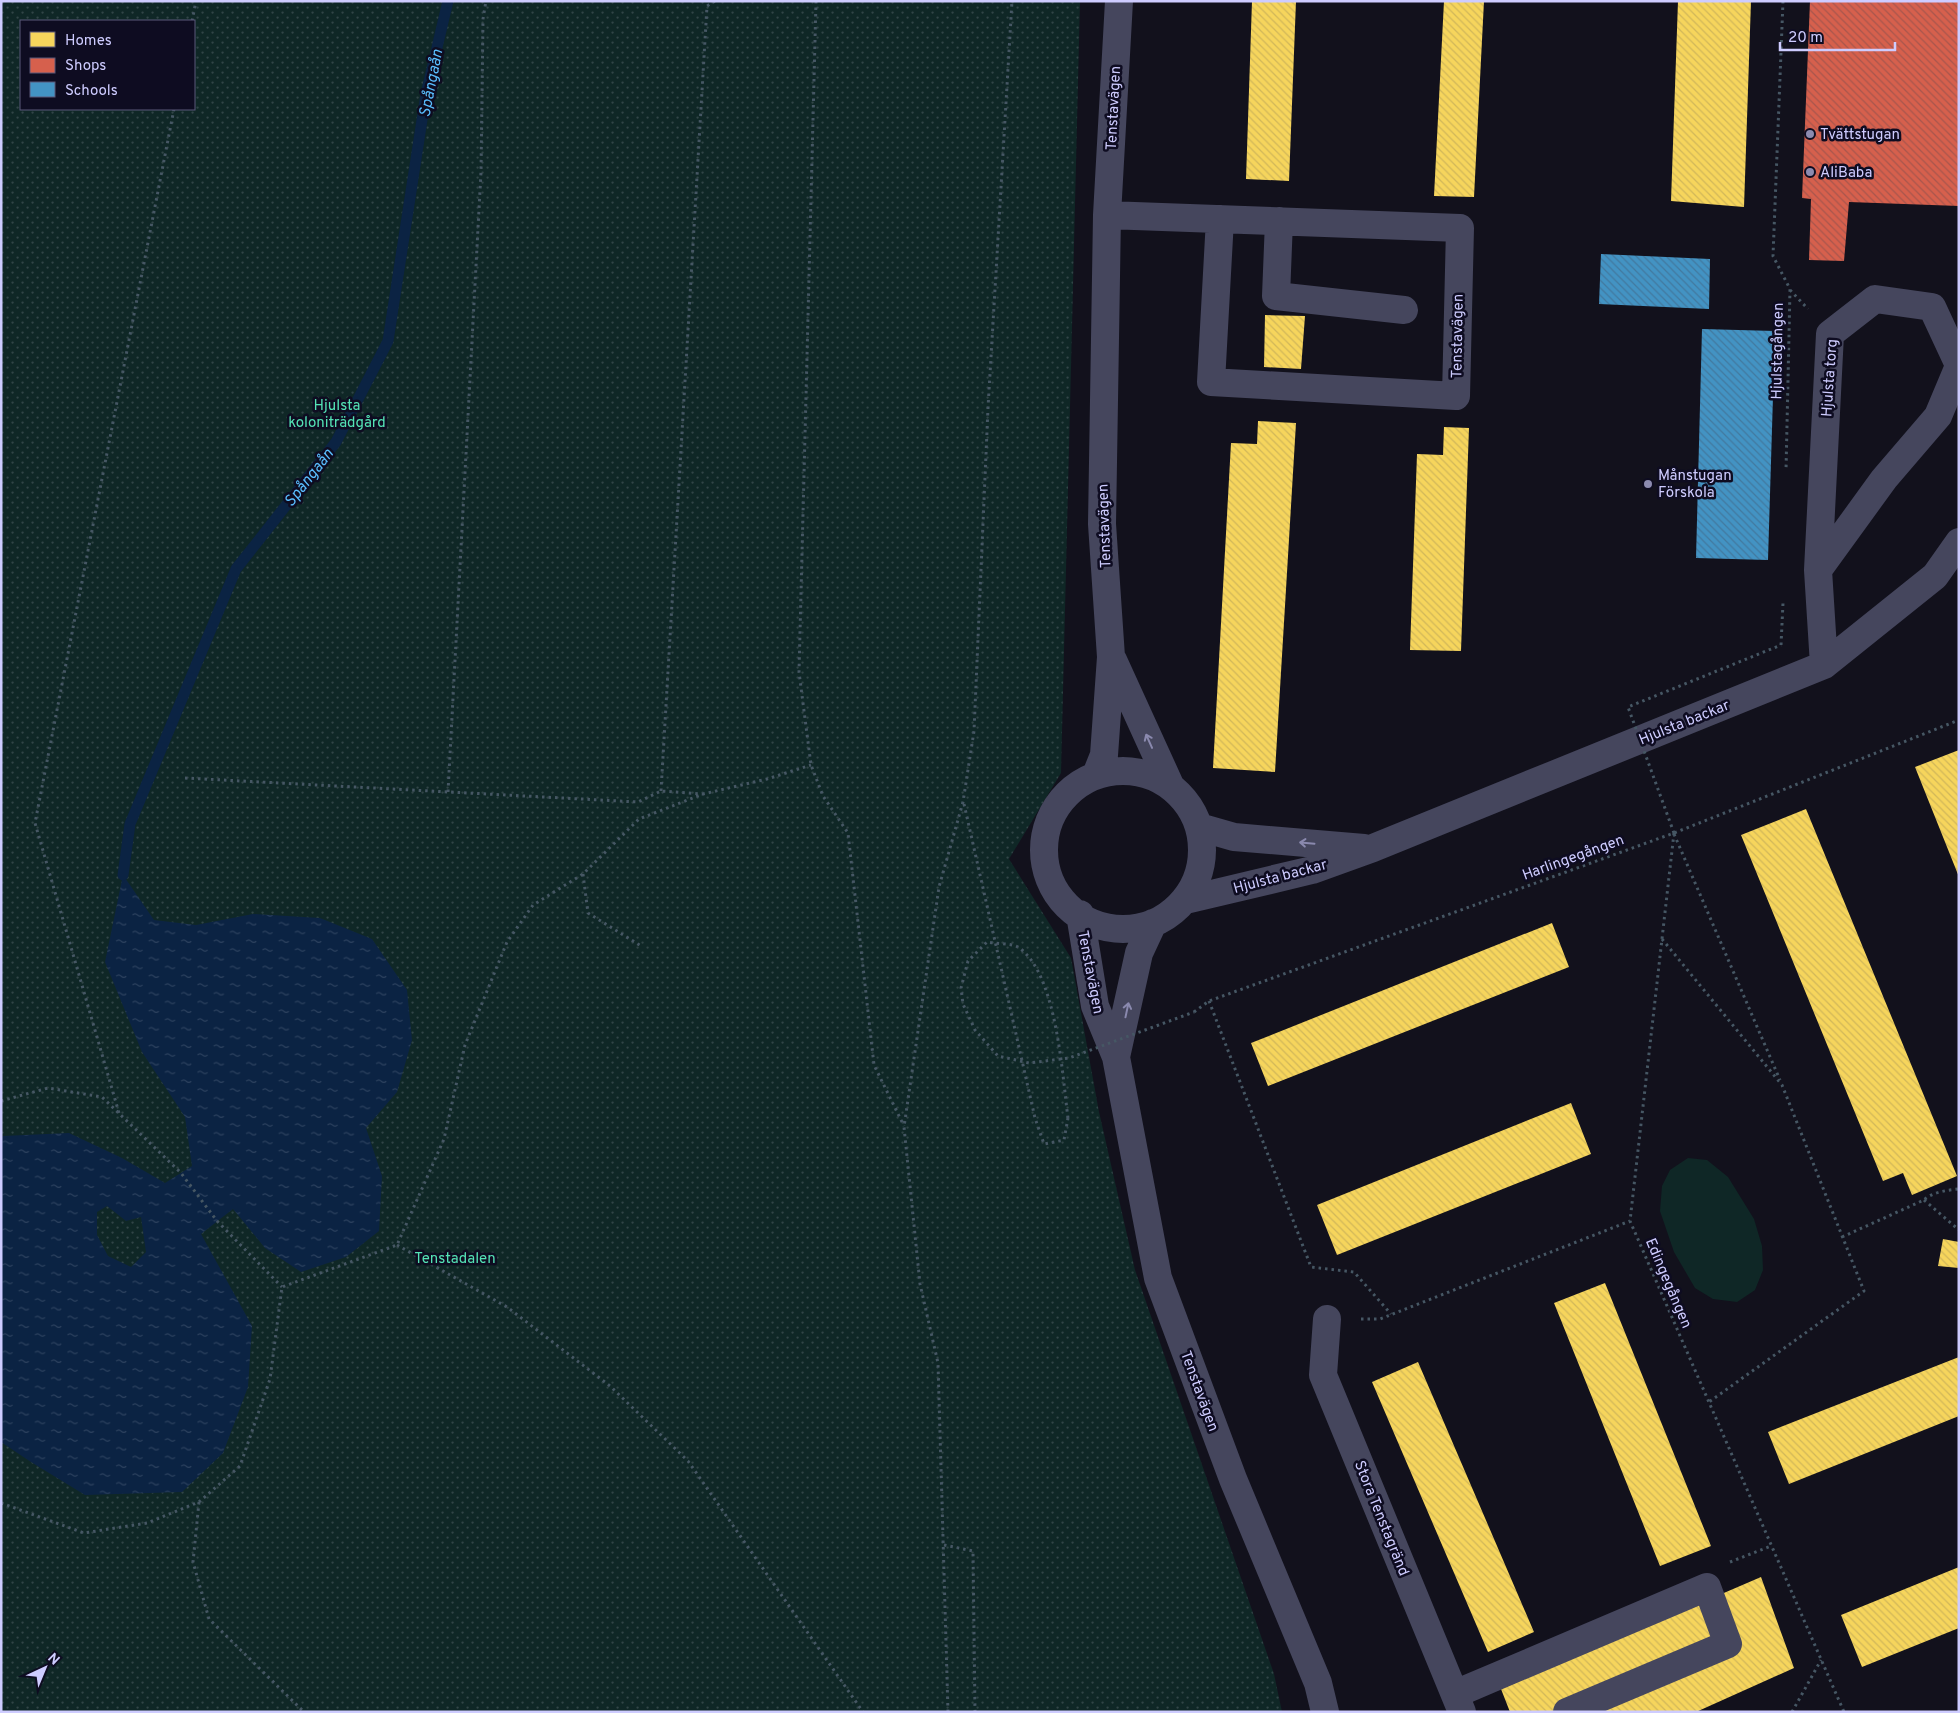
<svg xmlns="http://www.w3.org/2000/svg" width="1960" height="1713" viewBox="0 0 1960 1713" font-family="Overpass,sans-serif">
  <style>
    .park { fill: url(#park-dots); fill-rule: evenodd }
    .pitch { fill: #0f2726 }
    .water { fill: url(#water-ripples); fill-rule: evenodd }
    .homes { fill: url(#homes-back-hatch) }
    .shops { fill: url(#shops-back-hatch) }
    .schools { fill: url(#schools-back-hatch) }
    .lines { fill: none; stroke-linecap: round; stroke-linejoin: round }
    .stream { stroke: #0b2343; stroke-width: 11 }
    .path { stroke: #465764; stroke-width: 3; stroke-dasharray: 2.5 4; stroke-linecap: butt }
    .minor { stroke: #45465d; stroke-width: 28 }
    .path-bridge { stroke: #465764; stroke-width: 3; stroke-dasharray: 2.5 4; stroke-linecap: butt }
    .oneway { stroke: #8a89ae }
    .poi-dot { fill: #8c8bb0; stroke: #0e0c21; stroke-width: 2 }
    .labels { text-anchor: middle; stroke-width: 5; stroke-linejoin: round; paint-order: stroke }
    .street-label { font-size: 15px; fill: #ceccff; stroke: #0e0c21 }
    .poi-label { font-size: 15px; fill: #ceccff; stroke: #0e0c21; text-anchor: start }
    .park-label { font-size: 15px; fill: #54e3b5; stroke: #0e0c21 }
    .water-label { font-size: 16px; font-style: italic; fill: #5abeff; stroke: #0e0c21 }
  </style>
  <defs>
    <pattern id="park-dots" width="8" height="8" patternUnits="userSpaceOnUse" patternTransform="scale(1.25)"><rect width="8" height="8" fill="#0f2726"/><path d="M2 2h.1M6 6h.1" fill="none" stroke="#314547" stroke-width="1.8" stroke-linecap="round"/></pattern>
    <pattern id="water-ripples" width="26" height="14" patternUnits="userSpaceOnUse" patternTransform="scale(1.25)"><rect width="26" height="14" fill="#0b2343"/><path d="M2 4q2-2 4 0t4 0M15 11q2-2 4 0t4 0" fill="none" stroke="#2d425f"/></pattern>
    <pattern id="homes-back-hatch" width="6" height="6" patternUnits="userSpaceOnUse" patternTransform="scale(1.25)"><rect width="6" height="6" fill="#f6d55c"/><path d="M-1 5l2 2M0 0l6 6M5-1l2 2" fill="none" stroke="#d1b759"/></pattern>
    <pattern id="shops-back-hatch" width="6" height="6" patternUnits="userSpaceOnUse" patternTransform="scale(1.25)"><rect width="6" height="6" fill="#d6604d"/><path d="M-1 5l2 2M0 0l6 6M5-1l2 2" fill="none" stroke="#a8564d"/></pattern>
    <pattern id="schools-back-hatch" width="6" height="6" patternUnits="userSpaceOnUse" patternTransform="scale(1.25)"><rect width="6" height="6" fill="#4393c3"/><path d="M-1 5l2 2M0 0l6 6M5-1l2 2" fill="none" stroke="#42799f"/></pattern>
  </defs>
  <rect width="100%" height="100%" fill="#12111c"/>
  <!-- park -->
  <path class="park" d="M 1,1 L 1080,1 L 1061,773 L 1009,859 L 1071,958 L 1099,1112 L 1135,1270 L 1274,1674 L 1282,1712 L 1,1712 ZM 21,21 L 194,21 L 194,109 L 21,109 Z"/>
  <!-- pitch -->
  <path class="pitch" d="M 1688,1158 L 1707,1160 L 1728,1177 L 1754,1219 L 1762,1246 L 1763,1270 L 1755,1290 L 1737,1302 L 1713,1299 L 1695,1288 L 1674,1252 L 1660,1211 L 1662,1186 L 1670,1170 Z"/>
  <!-- water -->
  <path class="water" d="M 123,875 L 154,920 L 196,925 L 253,914 L 320,918 L 372,939 L 407,990 L 412,1040 L 397,1092 L 366,1128 L 382,1176 L 379,1231 L 346,1257 L 301,1272 L 265,1248 L 233,1209 L 201,1234 L 252,1326 L 248,1387 L 223,1453 L 182,1492 L 85,1495 L 31,1462 L 1,1442 L 1,1138 L 3,1136 L 69,1133 L 122,1158 L 165,1183 L 192,1166 L 185,1117 L 142,1052 L 105,962 ZM 107,1206 L 126,1221 L 141,1217 L 146,1252 L 131,1267 L 108,1256 L 97,1235 L 97,1212 Z"/>
  <!-- homes -->
  <path class="homes" d="M 1252,1 L 1296,1 L 1289,181 L 1246,179 Z
    M 1444,1 L 1484,1 L 1474,197 L 1434,196 Z
    M 1678,1 L 1751,1 L 1744,207 L 1671,201 Z
    M 1265,315 L 1305,316 L 1301,369 L 1264,367 Z
    M 1258,421 L 1296,423 L 1275,772 L 1213,768 L 1231,443 L 1257,444 Z
    M 1444,427 L 1469,428 L 1461,651 L 1410,650 L 1417,454 L 1443,455 Z
    M 1959,750 L 1959,877 L 1915,767 Z
    M 1806,809 L 1957,1176 L 1912,1195 L 1903,1173 L 1883,1181 L 1741,835 Z
    M 1552,923 L 1569,967 L 1268,1086 L 1251,1043 Z
    M 1571,1103 L 1591,1154 L 1337,1255 L 1317,1205 Z
    M 1943,1239 L 1959,1242 L 1959,1268 L 1938,1266 Z
    M 1605,1283 L 1711,1546 L 1660,1566 L 1554,1303 Z
    M 1959,1357 L 1959,1416 L 1789,1484 L 1768,1432 Z
    M 1418,1362 L 1534,1632 L 1488,1652 L 1372,1382 Z
    M 1959,1567 L 1959,1628 L 1862,1667 L 1841,1615 Z
    M 1761,1577 L 1794,1668 L 1696,1712 L 1510,1712 L 1501,1689 Z"/>
  <!-- shops -->
  <path class="shops" d="M 1810,1 L 1959,1 L 1959,206 L 1849,202 L 1844,261 L 1809,260 L 1811,199 L 1802,198 Z"/>
  <!-- schools -->
  <path class="schools" d="M 1601,254 L 1710,259 L 1709,309 L 1599,304 Z
    M 1702,329 L 1775,331 L 1768,560 L 1696,558 Z"/>
  <g class="lines">
    <!-- stream -->
    <path class="stream" d="M 123,875 L 130,824 L 236,569 L 336,442 L 388,341 L 426,94 L 448,1"/>
    <!-- path -->
    <path class="path" d="M 816,1 L 799,672 L 811,765 L 823,796 L 848,833 L 874,1065 L 904,1126
      M 1783,1 L 1773,256 L 1790,289 L 1786,471
      M 192,21 L 196,1
      M 1790,290 L 1808,309
      M 1781,645 L 1783,603
      M 185,778 L 638,802 L 661,791 L 703,794
      M 661,791 L 707,6 L 715,1
      M 448,792 L 481,172 L 483,19 L 486,1
      M 964,804 L 1035,1118 L 1044,1144 L 1064,1140 L 1068,1118
      M 1674,833 L 1630,1221 L 1844,1712
      M 1674,834 L 1780,1080
      M 583,874 L 588,913 L 641,946
      M 1662,939 L 1782,1085 L 1864,1291 L 1709,1402
      M 1209,1001 L 1311,1267 L 1354,1272 L 1391,1314
      M 1194,1012 L 1209,1001 L 1674,833 L 1959,720
      M 1,1101 L 48,1088 L 102,1097 L 181,1173 L 217,1221 L 282,1287
      M 119,1113 L 35,823 L 174,109
      M 1924,1200 L 1959,1230
      M 1842,1237 L 1924,1200 C 1932,1192 1948,1190 1959,1189
      M 397,1245 L 507,1307 L 610,1386 L 688,1461 L 863,1712
      M 1361,1319 L 1380,1319 L 1630,1221
      M 199,1502 L 193,1562 L 209,1619 L 304,1712
      M 1,1503 L 84,1533 L 147,1523 L 199,1502 L 240,1466 L 270,1379 L 282,1287 L 397,1245 L 444,1139 L 465,1045 L 507,942 L 533,905 L 583,874 L 639,819 L 703,794 L 767,779 L 811,765
      M 944,1545 L 973,1551 L 975,1712
      M 1730,1562 L 1771,1546
      M 948,1712 L 938,1363 L 920,1284 L 904,1127 L 939,887 L 963,802 L 974,731 L 988,408 L 1012,1
      M 1792,1712 L 1821,1660"/>
    <!-- minor -->
    <path class="minor" d="M 1107,215 L 1460,228 L 1456,396 L 1211,382 L 1220,219
      M 1279,221 L 1276,296 L 1404,310
      M 1818,570 L 1884,479 L 1938,416 L 1959,366
      M 1113,660 L 1170,785
      M 1824,665 L 1818,570 L 1830,334 L 1875,299 L 1932,307 L 1959,365
      M1044 850a79 79 0 1 1 158 0a79 79 0 1 1-158 0Z
      M 1096,775 L 1104,755 L 1111,657 L 1102,524 L 1107,215 L 1119,1
      M 1199,827 L 1234,837 L 1364,848
      M 1186,900 L 1312,870 L 1373,848 L 1824,665 L 1935,576 L 1959,542
      M 1080,914 L 1095,1006 L 1116,1057 L 1158,1278 L 1233,1479 L 1318,1683 L 1325,1712
      M 1116,1057 L 1139,953 L 1153,923
      M 1327,1319 L 1323,1375 L 1462,1712
      M 1455,1694 L 1707,1587 L 1728,1644 L 1567,1712"/>
    <!-- path-bridge -->
    <path class="path-bridge" d="M 1674,833 L 1628,707 L 1781,645
      M 1068,1118 C 1062,1074 1057,973 1018,947 C 1010,943 996,944 987,942 L 968,961 L 961,988 L 963,1004 L 975,1030 L 998,1056 L 1029,1063 L 1069,1058 L 1194,1012"/>
  </g>
  <!-- one-way arrows -->
  <defs><path id="oneway-shaft" d="M-6 0H5M1.5-3L5.5 0L1.5 3" fill="none" stroke-width="1.6" stroke-linecap="round" stroke-linejoin="round" transform="scale(1.25)"/></defs>
  <g class="oneway">
    <use href="#oneway-shaft" transform="translate(1149 741) rotate(-114)"/>
    <use href="#oneway-shaft" transform="translate(1307 843) rotate(-175)"/>
    <use href="#oneway-shaft" transform="translate(1127 1010) rotate(-78)"/>
  </g>
  <!-- markers -->
  <g class="poi-dot">
    <circle cx="1810" cy="134" r="5"/>
    <circle cx="1810" cy="172" r="5"/>
    <circle cx="1648" cy="484" r="5"/>
  </g>
  <g class="labels">
    <!-- street labels -->
    <g class="street-label">
      <text transform="translate(1113 108) rotate(-87)" y="5">Tenstavägen</text>
      <text transform="translate(1457 336) rotate(-89)" y="5">Tenstavägen</text>
      <text transform="translate(1777 351) rotate(-89)" y="5">Hjulstagången</text>
      <text transform="translate(1829 378) rotate(-86)" y="5">Hjulsta torg</text>
      <text transform="translate(1104 526) rotate(-92)" y="5">Tenstavägen</text>
      <text transform="translate(1684 722) rotate(-22)" y="5">Hjulsta backar</text>
      <text transform="translate(1573 857) rotate(-20)" y="5">Harlingegången</text>
      <text transform="translate(1280 876) rotate(-15)" y="5">Hjulsta backar</text>
      <text transform="translate(1091 972) rotate(79)" y="5">Tenstavägen</text>
      <text transform="translate(1669 1283) rotate(67)" y="5">Edingegången</text>
      <text transform="translate(1200 1391) rotate(70)" y="5">Tenstavägen</text>
      <text transform="translate(1382 1518) rotate(68)" y="5">Stora Tenstagränd</text>
    </g>
    <!-- poi labels -->
    <g class="poi-label">
      <text x="1820" y="139">Tvättstugan</text>
      <text x="1820" y="177">AliBaba</text>
      <text x="1658" y="480">Månstugan<tspan x="1658" dy="17">Förskola</tspan></text>
    </g>
    <!-- park labels -->
    <g class="park-label">
      <text x="337" y="410">Hjulsta<tspan x="337" dy="17">koloniträdgård</tspan></text>
      <text x="455" y="1263">Tenstadalen</text>
    </g>
    <!-- water labels -->
    <g class="water-label">
      <text transform="translate(430 83) rotate(-79)" y="6">Spångaån</text>
      <text transform="translate(308 477) rotate(-52)" y="6">Spångaån</text>
    </g>
  </g>
  <!-- border -->
  <rect width="1960" height="1713" fill="none" stroke="#ceccff" stroke-width="5"/>
  <!-- legend -->
  <rect x="20" y="20" width="175" height="90" fill="#0e0c21" stroke="#5b597a"/>
  <rect x="30" y="32" width="25" height="15" fill="#f6d55c" stroke="#5b597a"/>
  <text x="65" y="45" font-size="15" fill="#ceccff">Homes</text>
  <rect x="30" y="58" width="25" height="15" fill="#d6604d" stroke="#5b597a"/>
  <text x="65" y="70" font-size="15" fill="#ceccff">Shops</text>
  <rect x="30" y="82" width="25" height="15" fill="#4393c3" stroke="#5b597a"/>
  <text x="65" y="95" font-size="15" fill="#ceccff">Schools</text>
  <!-- north arrow -->
  <g transform="translate(45 1668) rotate(44)" stroke="#0e0c21" stroke-width="4" paint-order="stroke">
  <path d="M0-4L9 19L0 12L-9 19Z" fill="#ceccff"/>
  <text y="-8" font-size="14" font-weight="bold" text-anchor="middle" fill="#ceccff">N</text>
  </g>
  <!-- scale -->
  <path d="M1780 42v8h115v-8" fill="none" stroke="#ceccff" stroke-width="2.5"/>
  <text x="1788" y="42" font-size="15" fill="#ceccff" stroke="#0e0c21" stroke-width="4" paint-order="stroke">20 m</text>
</svg>
